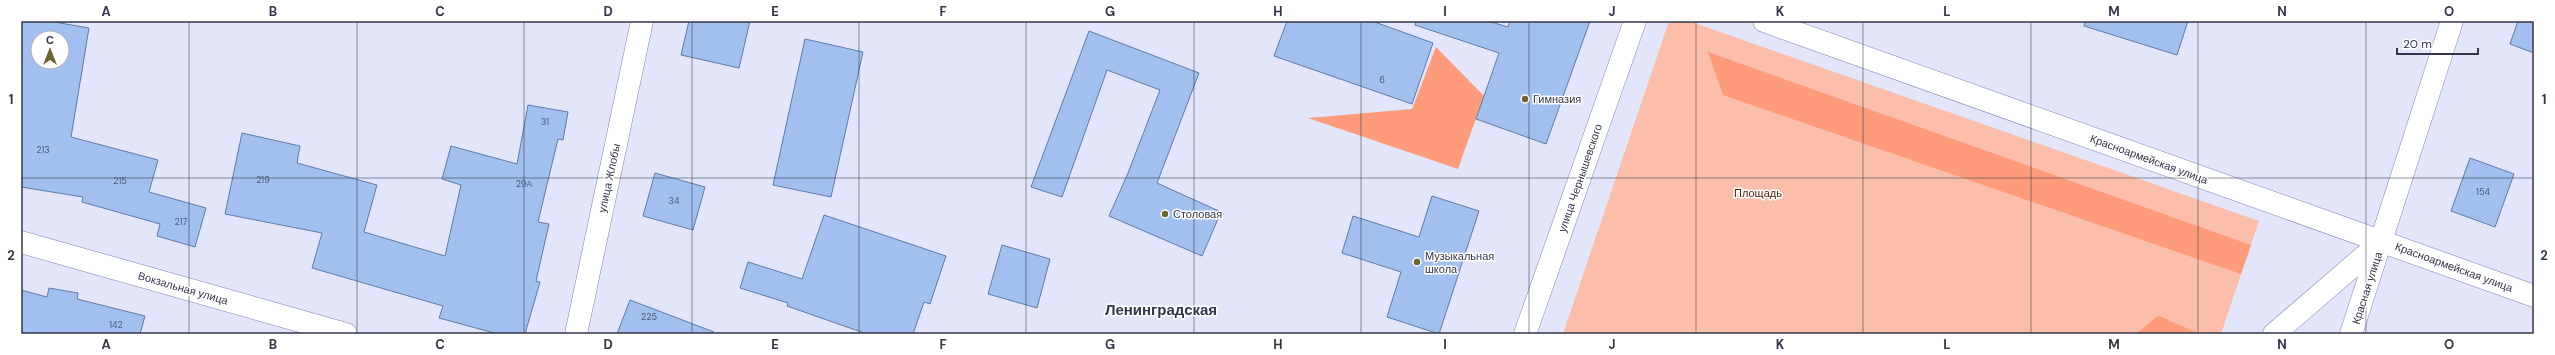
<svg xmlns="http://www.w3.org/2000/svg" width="2555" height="355" viewBox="0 0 2555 355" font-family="'DM Sans',sans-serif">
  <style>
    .green { fill: #fbbeaa }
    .forest { fill: #fd9b7b }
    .building { fill: #a1c0f0; stroke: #5f7aa3; fill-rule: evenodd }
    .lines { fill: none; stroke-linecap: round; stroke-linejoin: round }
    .street-casing { stroke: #7d82b1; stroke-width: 23 }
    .street { stroke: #fff; stroke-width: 22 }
    .grid { fill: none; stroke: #33364a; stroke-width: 1; stroke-opacity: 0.55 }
    .poi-dot { fill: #6d6330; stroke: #fff; stroke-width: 1.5 }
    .labels { text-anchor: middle; stroke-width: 3; stroke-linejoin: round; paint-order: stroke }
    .number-label { font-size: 9px; fill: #4e5874 }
    .poi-label { font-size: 11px; fill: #33364a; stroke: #fff; text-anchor: start }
    .street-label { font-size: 11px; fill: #33364a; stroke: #fff }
    .park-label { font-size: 11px; fill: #581c06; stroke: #fff }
    .district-label { font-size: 15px; font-weight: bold; fill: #33364a; stroke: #fff }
    .neatline { fill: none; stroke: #33364a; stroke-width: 1.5 }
    .grid-label { font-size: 13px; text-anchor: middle; font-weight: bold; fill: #33364a }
  </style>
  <rect width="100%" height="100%" fill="#e3e6fb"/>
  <!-- green -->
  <path class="green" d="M 1669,21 L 1689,21 L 2259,221 L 2221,334 L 1563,334 Z"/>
  <!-- forest -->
  <path class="forest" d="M 1436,47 L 1484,96 L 1458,169 L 1308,118 L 1412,109 Z
    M 1708,52 L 2251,245 L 2241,274 L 1723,95 Z
    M 2158,316 L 2159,316 L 2200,334 L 2136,334 Z"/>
  <!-- building -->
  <path class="building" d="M 21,21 L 49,21 L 89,28 L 71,137 L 158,160 L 149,192 L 206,208 L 195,247 L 157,236 L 160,224 L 82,202 L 83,197 L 21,187 ZM 38,38 L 62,38 L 62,62 L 38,62 Z
    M 689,21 L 750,21 L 739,68 L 681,55 Z
    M 1287,21 L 1372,21 L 1433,43 L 1412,104 L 1274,56 Z
    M 1416,21 L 1488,21 L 1508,27 L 1510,21 L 1590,21 L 1546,144 L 1476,119 L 1499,53 L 1415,25 Z
    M 2085,21 L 2188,21 L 2177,55 L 2084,26 Z
    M 2518,21 L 2534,21 L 2534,53 L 2510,44 Z
    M 1089,31 L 1199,73 L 1157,183 L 1221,212 L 1202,256 L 1109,216 L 1128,173 L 1160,90 L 1107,70 L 1062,197 L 1031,187 Z
    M 805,39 L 863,52 L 831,197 L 773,185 Z
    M 528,105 L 568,112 L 563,140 L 558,139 L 538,222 L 549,224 L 536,281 L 540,282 L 525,334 L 498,334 L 439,318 L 443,306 L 312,268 L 322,233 L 225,214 L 242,133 L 300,146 L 297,163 L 377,185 L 364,232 L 445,256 L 461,185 L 442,179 L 451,146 L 517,164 Z
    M 2470,158 L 2514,174 L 2495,227 L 2451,211 Z
    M 655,173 L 705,187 L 693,230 L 643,216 Z
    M 1432,196 L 1479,211 L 1439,334 L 1387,317 L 1401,272 L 1342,253 L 1353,216 L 1419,237 Z
    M 824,215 L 946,256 L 930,304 L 924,302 L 913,334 L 867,334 L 787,306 L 788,303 L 740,288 L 748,262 L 802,279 Z
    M 1002,245 L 1050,259 L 1037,308 L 988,294 Z
    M 49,288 L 78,293 L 77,299 L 145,316 L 140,334 L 21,334 L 21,290 L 47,297 Z
    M 630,300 L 714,332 L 713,334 L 617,334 Z"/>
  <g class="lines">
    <!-- street casing -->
    <g class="street-casing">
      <path id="street" d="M 1764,21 L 2534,296
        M 21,242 L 346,334
        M 576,334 L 642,21
        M 1525,334 L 1635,21
        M 2274,334 L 2382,241
        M 2351,334 L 2452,21"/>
    </g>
    <!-- street -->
    <use href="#street" class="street"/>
  </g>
  <!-- grid -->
  <path class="grid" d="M 189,21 L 189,334M 357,21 L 357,334M 524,21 L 524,334M 692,21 L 692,334M 859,21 L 859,334M 1026,21 L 1026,334M 1194,21 L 1194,334M 1361,21 L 1361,334M 1529,21 L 1529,334M 1696,21 L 1696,334M 1863,21 L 1863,334M 2031,21 L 2031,334M 2198,21 L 2198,334M 2366,21 L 2366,334M 21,178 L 2534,178"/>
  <!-- markers -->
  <g class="poi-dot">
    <circle cx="1525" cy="99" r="4"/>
    <circle cx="1165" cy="214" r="4"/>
    <circle cx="1417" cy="262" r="4"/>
  </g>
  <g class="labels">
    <!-- number labels -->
    <g class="number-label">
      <text x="1382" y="83">6</text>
      <text x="545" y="125">31</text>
      <text x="43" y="153">213</text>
      <text x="263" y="183">219</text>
      <text x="120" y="184">215</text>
      <text x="524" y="187">29А</text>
      <text x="2483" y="195">154</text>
      <text x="674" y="204">34</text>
      <text x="181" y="225">217</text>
      <text x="649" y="320">225</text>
      <text x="116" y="328">142</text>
    </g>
    <!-- poi labels -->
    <g class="poi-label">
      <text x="1533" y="103">Гимназия</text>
      <text x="1173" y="218">Столовая</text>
      <text x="1425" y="260">Музыкальная<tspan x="1425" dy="13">школа</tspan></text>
    </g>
    <!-- street labels -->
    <g class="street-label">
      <text transform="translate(2149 159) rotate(20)" y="4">Красноармейская улица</text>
      <text transform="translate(609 178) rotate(-78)" y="4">улица Жлобы</text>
      <text transform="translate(1580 178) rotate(-71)" y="4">улица Чернышевского</text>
      <text transform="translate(2454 267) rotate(20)" y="4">Красноармейская улица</text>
      <text transform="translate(183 288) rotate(16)" y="4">Вокзальная улица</text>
      <text transform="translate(2367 288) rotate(-72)" y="4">Красная улица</text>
    </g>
    <!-- park labels -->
    <g class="park-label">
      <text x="1758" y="197">Площадь</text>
    </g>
    <!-- district labels -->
    <g class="district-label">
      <text x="1161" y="315">Ленинградская</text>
    </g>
  </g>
  <!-- border -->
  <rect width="2555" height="355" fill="none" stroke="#ffffff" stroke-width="44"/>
  <!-- north arrow -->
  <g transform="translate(50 50)"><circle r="19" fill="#ffffff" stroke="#adafb7"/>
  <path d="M0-3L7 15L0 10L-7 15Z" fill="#6d6330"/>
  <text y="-6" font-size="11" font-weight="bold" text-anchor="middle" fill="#33364a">С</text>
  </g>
  <!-- scale -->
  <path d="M2397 48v6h81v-6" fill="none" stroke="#33364a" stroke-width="2"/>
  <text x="2403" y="48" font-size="12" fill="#33364a" stroke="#ffffff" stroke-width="3" paint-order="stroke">20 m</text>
  <rect x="22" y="22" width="2511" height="311" class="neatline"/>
  <g class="grid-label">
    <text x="106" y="16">A</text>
    <text x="273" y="16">B</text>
    <text x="440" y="16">C</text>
    <text x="608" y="16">D</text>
    <text x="775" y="16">E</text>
    <text x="943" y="16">F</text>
    <text x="1110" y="16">G</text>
    <text x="1278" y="16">H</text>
    <text x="1445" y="16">I</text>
    <text x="1612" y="16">J</text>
    <text x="1780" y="16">K</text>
    <text x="1947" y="16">L</text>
    <text x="2114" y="16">M</text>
    <text x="2282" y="16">N</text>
    <text x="2449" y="16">O</text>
    <text x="11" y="104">1</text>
    <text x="2544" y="104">1</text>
    <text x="11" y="260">2</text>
    <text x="2544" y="260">2</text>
    <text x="106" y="349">A</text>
    <text x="273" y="349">B</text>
    <text x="440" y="349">C</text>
    <text x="608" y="349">D</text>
    <text x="775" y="349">E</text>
    <text x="943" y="349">F</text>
    <text x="1110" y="349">G</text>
    <text x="1278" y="349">H</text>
    <text x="1445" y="349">I</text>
    <text x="1612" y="349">J</text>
    <text x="1780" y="349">K</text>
    <text x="1947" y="349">L</text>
    <text x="2114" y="349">M</text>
    <text x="2282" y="349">N</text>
    <text x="2449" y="349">O</text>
  </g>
</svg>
